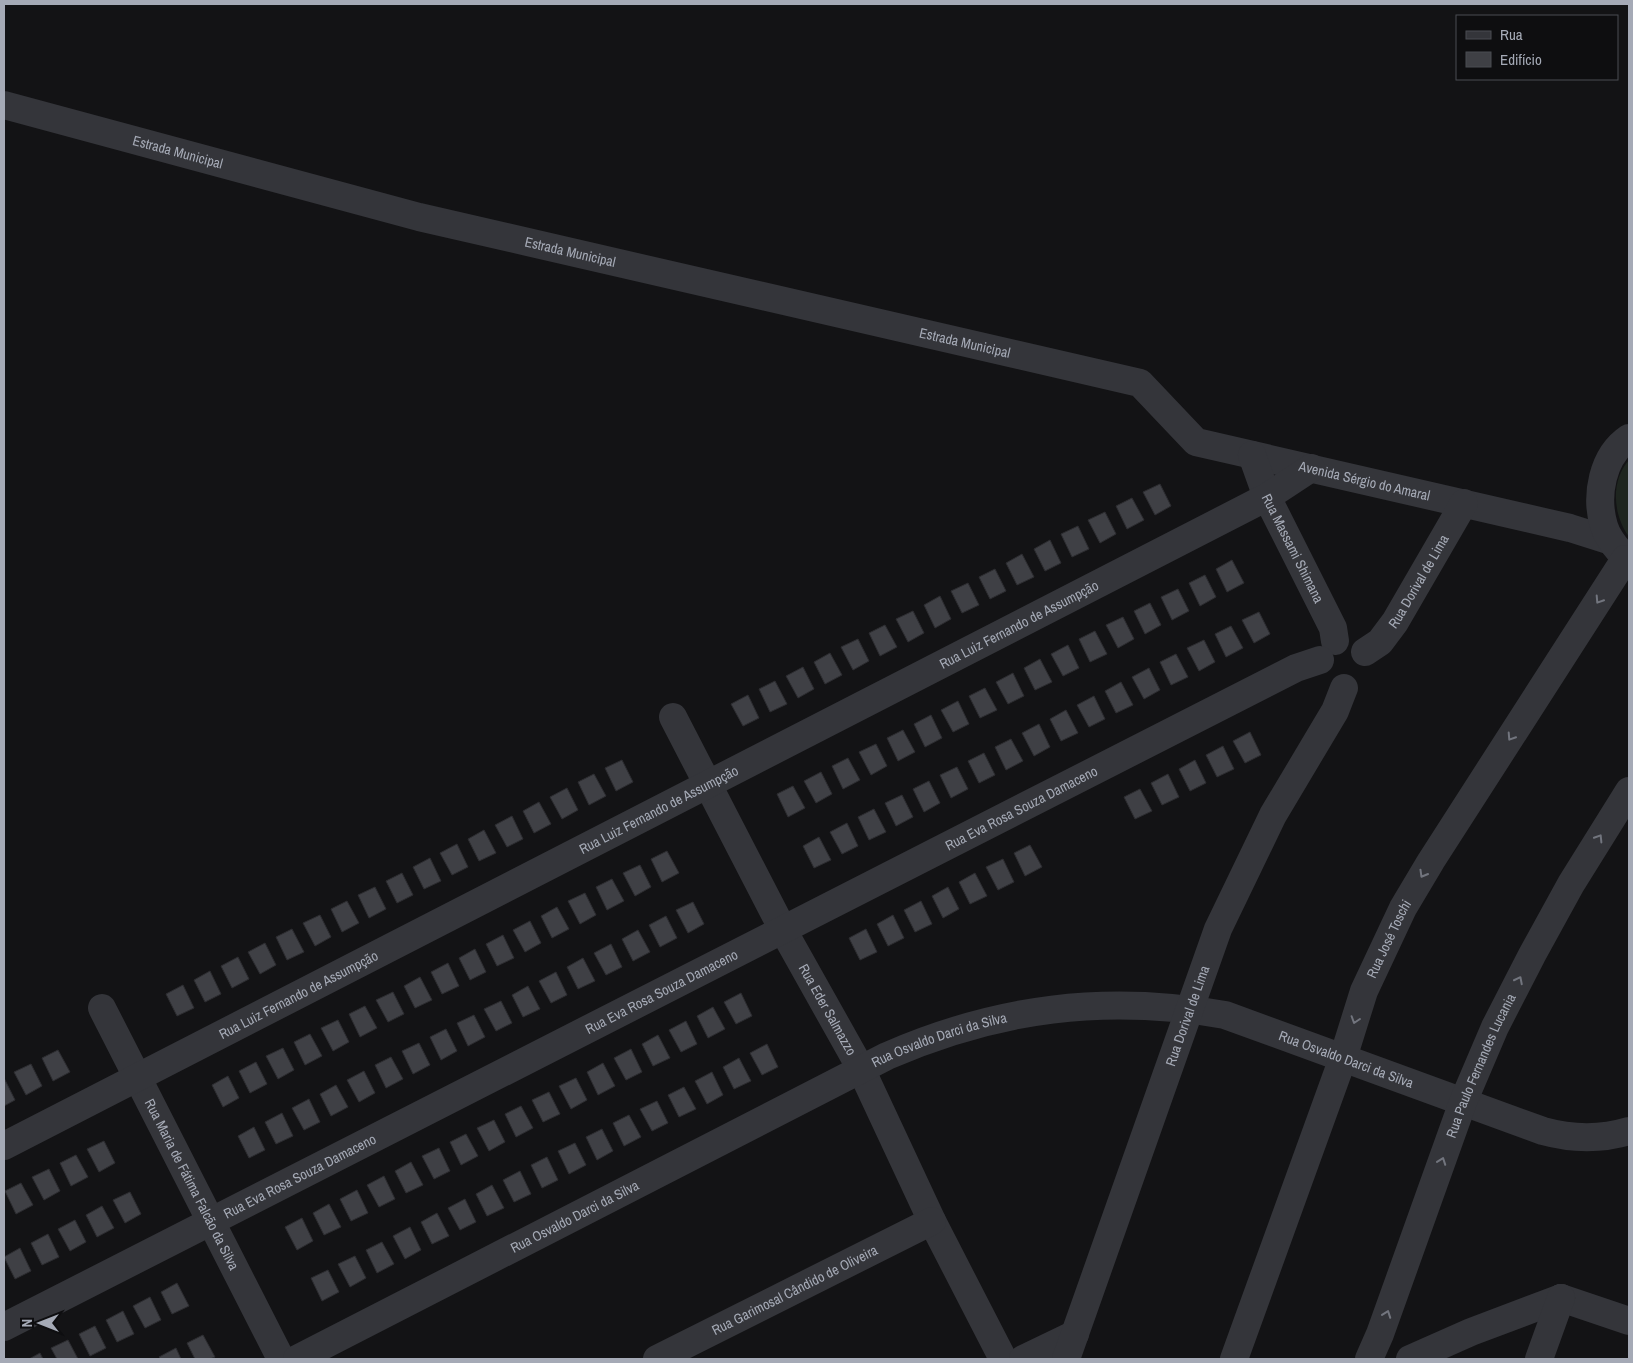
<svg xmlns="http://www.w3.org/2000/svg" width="1633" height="1363" viewBox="0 0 1633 1363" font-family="'Archivo Narrow',sans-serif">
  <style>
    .green { fill: #1e251f }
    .building { fill: #3f4045; stroke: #2d2d31 }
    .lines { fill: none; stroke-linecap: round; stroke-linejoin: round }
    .minor { stroke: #34353a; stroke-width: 28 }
    .oneway { stroke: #72757e }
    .labels { text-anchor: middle; stroke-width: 4.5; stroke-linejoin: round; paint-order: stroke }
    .street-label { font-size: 14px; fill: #a5aab6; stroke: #0e0e10 }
  </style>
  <rect width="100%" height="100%" fill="#131315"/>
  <!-- green -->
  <path class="green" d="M 1629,460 L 1629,537 C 1613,515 1610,481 1629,460 Z"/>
  <!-- building -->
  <path class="building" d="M 1160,484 L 1171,506 L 1155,515 L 1143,492 Z
    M 1132,498 L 1144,520 L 1127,529 L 1116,506 Z
    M 1105,512 L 1116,534 L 1100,543 L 1088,520 Z
    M 1078,526 L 1089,549 L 1072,557 L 1061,534 Z
    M 1050,540 L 1061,563 L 1045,571 L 1034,549 Z
    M 1022,554 L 1034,577 L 1017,585 L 1006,563 Z
    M 1232,560 L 1244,583 L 1227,592 L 1216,569 Z
    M 995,569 L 1006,591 L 990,599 L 979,577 Z
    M 1205,575 L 1216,597 L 1200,606 L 1189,583 Z
    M 968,583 L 979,605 L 962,613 L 951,591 Z
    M 1178,589 L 1189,611 L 1172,620 L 1161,597 Z
    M 940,596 L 951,619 L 935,628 L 924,605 Z
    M 1150,603 L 1161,625 L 1145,634 L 1134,611 Z
    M 913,611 L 924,633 L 908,642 L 896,619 Z
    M 1259,612 L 1270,634 L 1254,643 L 1242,620 Z
    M 1123,617 L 1134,639 L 1118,648 L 1106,625 Z
    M 885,625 L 897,647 L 880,656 L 869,633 Z
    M 1231,626 L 1243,648 L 1226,657 L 1215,634 Z
    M 1095,631 L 1107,654 L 1090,662 L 1079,639 Z
    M 858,639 L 869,661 L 853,670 L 841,647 Z
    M 1204,640 L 1215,662 L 1199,671 L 1187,648 Z
    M 1068,645 L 1079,668 L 1063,676 L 1051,654 Z
    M 830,653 L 842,675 L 825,684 L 814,662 Z
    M 1176,654 L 1188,677 L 1171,685 L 1160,662 Z
    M 1040,659 L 1052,682 L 1035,690 L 1024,668 Z
    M 803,667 L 814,689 L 798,698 L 786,676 Z
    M 1149,668 L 1160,690 L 1144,699 L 1132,677 Z
    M 1013,673 L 1024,696 L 1008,704 L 996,682 Z
    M 775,681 L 787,704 L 770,712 L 759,689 Z
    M 1121,682 L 1133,705 L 1116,713 L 1105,691 Z
    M 985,688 L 997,710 L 980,718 L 969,696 Z
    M 748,695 L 759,718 L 743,726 L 731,704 Z
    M 1094,696 L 1105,719 L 1089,727 L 1077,705 Z
    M 958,701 L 969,724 L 953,732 L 941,710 Z
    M 1066,710 L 1078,733 L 1061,741 L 1050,719 Z
    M 931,715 L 942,738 L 925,747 L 914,724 Z
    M 1039,724 L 1050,747 L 1034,756 L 1022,733 Z
    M 903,730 L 915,752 L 898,761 L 887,738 Z
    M 1250,732 L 1261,755 L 1245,763 L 1233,741 Z
    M 1011,739 L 1023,761 L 1006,770 L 995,747 Z
    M 876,744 L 887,766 L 871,775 L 859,752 Z
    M 1223,746 L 1234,769 L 1217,777 L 1206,755 Z
    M 984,753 L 995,775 L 979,783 L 968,761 Z
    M 848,758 L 860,780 L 843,789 L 832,766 Z
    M 622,760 L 633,782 L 616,791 L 605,768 Z
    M 1195,760 L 1206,783 L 1190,791 L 1179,769 Z
    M 957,767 L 968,789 L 951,798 L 940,775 Z
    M 821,772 L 832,794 L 816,803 L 804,781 Z
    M 594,774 L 606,796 L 589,805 L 578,782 Z
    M 1168,774 L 1179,797 L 1162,805 L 1151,783 Z
    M 929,781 L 940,803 L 924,812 L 913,789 Z
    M 793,786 L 805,808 L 788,817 L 777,794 Z
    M 567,788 L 578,810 L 562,819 L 550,797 Z
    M 1140,789 L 1152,811 L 1135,819 L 1124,797 Z
    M 902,795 L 913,817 L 896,826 L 885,803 Z
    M 539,802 L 551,824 L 534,833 L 523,811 Z
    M 874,809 L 886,832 L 869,840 L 858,817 Z
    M 512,816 L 523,839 L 507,847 L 495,825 Z
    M 847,823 L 858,846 L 842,854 L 830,832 Z
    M 484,830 L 496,853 L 479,861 L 468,839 Z
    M 819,837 L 831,860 L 814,868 L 803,846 Z
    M 457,844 L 468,867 L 452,875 L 440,853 Z
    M 1030,845 L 1042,867 L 1025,876 L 1014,853 Z
    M 667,851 L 679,873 L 662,882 L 651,859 Z
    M 430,858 L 441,881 L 424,889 L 413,867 Z
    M 1003,859 L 1014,882 L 998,890 L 986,867 Z
    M 640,865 L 651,887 L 635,896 L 623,873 Z
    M 402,873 L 413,895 L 397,903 L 386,881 Z
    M 975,873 L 987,896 L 970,904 L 959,882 Z
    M 612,879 L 624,901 L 607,910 L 596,887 Z
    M 375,887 L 386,909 L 369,918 L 358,895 Z
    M 948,887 L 959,909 L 943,918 L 932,896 Z
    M 585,893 L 596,915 L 580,924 L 568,901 Z
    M 347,901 L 359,923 L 342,932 L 331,909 Z
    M 921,901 L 932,924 L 915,932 L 904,910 Z
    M 693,902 L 704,924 L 688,933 L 676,910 Z
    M 557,907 L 569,929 L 552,938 L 541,916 Z
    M 320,915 L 331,937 L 315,946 L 303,923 Z
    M 893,915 L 904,938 L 888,946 L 877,924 Z
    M 666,916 L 677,938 L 660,947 L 649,925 Z
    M 530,921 L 541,943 L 525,952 L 513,930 Z
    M 292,929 L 304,952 L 287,960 L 276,937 Z
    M 866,929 L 877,952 L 860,960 L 849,938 Z
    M 638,930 L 650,952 L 633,961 L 622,939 Z
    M 503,935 L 514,958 L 497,966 L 486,944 Z
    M 265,943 L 276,965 L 260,974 L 248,952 Z
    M 611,944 L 622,967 L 606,975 L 594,953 Z
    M 475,949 L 486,972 L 470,980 L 459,958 Z
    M 238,957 L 249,979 L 232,988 L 221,966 Z
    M 583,958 L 595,981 L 578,989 L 567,967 Z
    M 448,963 L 459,986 L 442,994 L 431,972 Z
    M 210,971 L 221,994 L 205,1002 L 194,980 Z
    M 556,972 L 567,995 L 551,1003 L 539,981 Z
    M 420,977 L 432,1000 L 415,1008 L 404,986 Z
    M 183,985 L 194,1008 L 177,1016 L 166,994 Z
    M 528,986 L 540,1009 L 523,1017 L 512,995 Z
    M 393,992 L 404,1014 L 388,1022 L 376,1000 Z
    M 741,993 L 752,1016 L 736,1024 L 724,1002 Z
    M 501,1001 L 512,1023 L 496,1031 L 484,1009 Z
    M 365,1006 L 377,1028 L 360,1037 L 349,1014 Z
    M 713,1007 L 725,1029 L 708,1038 L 697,1016 Z
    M 474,1015 L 485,1037 L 468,1046 L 457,1023 Z
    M 338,1020 L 349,1042 L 333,1051 L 321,1028 Z
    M 686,1021 L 697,1044 L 681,1052 L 669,1030 Z
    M 446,1029 L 457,1051 L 441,1060 L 430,1037 Z
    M 310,1034 L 322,1056 L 305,1065 L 294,1042 Z
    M 658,1035 L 670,1058 L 653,1066 L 642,1044 Z
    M 419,1043 L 430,1065 L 413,1074 L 402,1051 Z
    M 767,1044 L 778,1067 L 762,1075 L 750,1053 Z
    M 283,1048 L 294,1070 L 278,1079 L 266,1056 Z
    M 631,1049 L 642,1072 L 626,1080 L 614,1058 Z
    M 58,1050 L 70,1072 L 53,1081 L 42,1058 Z
    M 391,1057 L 403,1079 L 386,1088 L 375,1065 Z
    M 739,1058 L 751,1081 L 734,1089 L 723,1067 Z
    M 256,1062 L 267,1084 L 250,1093 L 239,1071 Z
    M 603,1063 L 615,1086 L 598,1095 L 587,1072 Z
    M 31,1064 L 42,1086 L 26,1095 L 14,1072 Z
    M 364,1071 L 375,1093 L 359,1102 L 347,1080 Z
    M 712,1072 L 723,1095 L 707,1104 L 695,1081 Z
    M 228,1076 L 239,1098 L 223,1107 L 212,1085 Z
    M 4,1078 L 15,1100 L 4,1106 Z
    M 576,1078 L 587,1100 L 571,1109 L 559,1086 Z
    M 336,1085 L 348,1107 L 331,1116 L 320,1094 Z
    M 684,1087 L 696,1109 L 679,1117 L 668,1095 Z
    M 549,1092 L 560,1114 L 543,1122 L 532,1100 Z
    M 309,1099 L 320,1122 L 304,1130 L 292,1108 Z
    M 657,1101 L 668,1123 L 652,1131 L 640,1109 Z
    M 521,1106 L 533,1128 L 516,1137 L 505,1114 Z
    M 282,1113 L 293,1136 L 276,1144 L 265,1122 Z
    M 629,1115 L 641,1137 L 624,1146 L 613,1123 Z
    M 494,1120 L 505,1142 L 489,1151 L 477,1128 Z
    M 254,1127 L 265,1150 L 249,1158 L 238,1136 Z
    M 602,1129 L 613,1151 L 597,1160 L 586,1137 Z
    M 466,1134 L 478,1156 L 461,1165 L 450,1142 Z
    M 104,1141 L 115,1163 L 99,1172 L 87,1149 Z
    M 575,1143 L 586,1165 L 569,1174 L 558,1151 Z
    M 439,1148 L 450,1171 L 434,1179 L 422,1156 Z
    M 76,1155 L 88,1177 L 71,1186 L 60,1163 Z
    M 547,1157 L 558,1180 L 542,1188 L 531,1165 Z
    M 411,1162 L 423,1185 L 406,1193 L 395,1171 Z
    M 49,1169 L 60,1191 L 44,1200 L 32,1177 Z
    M 520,1171 L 531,1194 L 514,1202 L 503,1180 Z
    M 384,1176 L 395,1199 L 379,1207 L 367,1185 Z
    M 21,1183 L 33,1205 L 16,1214 L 5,1191 Z
    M 492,1185 L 504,1208 L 487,1216 L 476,1194 Z
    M 357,1190 L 368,1213 L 351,1221 L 340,1199 Z
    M 130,1192 L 141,1214 L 125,1223 L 113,1200 Z
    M 465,1199 L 476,1222 L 460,1230 L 448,1208 Z
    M 329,1204 L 341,1227 L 324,1235 L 313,1213 Z
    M 102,1206 L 114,1228 L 97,1237 L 86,1215 Z
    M 437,1213 L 449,1236 L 432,1244 L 421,1222 Z
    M 302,1218 L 313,1241 L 297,1250 L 285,1227 Z
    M 75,1220 L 86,1242 L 70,1251 L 58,1229 Z
    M 410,1227 L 421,1250 L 405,1259 L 393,1236 Z
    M 48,1234 L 59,1257 L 42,1265 L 31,1243 Z
    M 382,1242 L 394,1264 L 377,1273 L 366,1250 Z
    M 20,1248 L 31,1271 L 15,1279 L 4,1257 Z
    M 355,1256 L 366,1278 L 350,1287 L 338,1264 Z
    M 328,1270 L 339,1292 L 322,1301 L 311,1278 Z
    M 177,1283 L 189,1306 L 172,1314 L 161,1292 Z
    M 150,1297 L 161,1320 L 145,1328 L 133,1306 Z
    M 123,1311 L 134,1334 L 117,1342 L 106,1320 Z
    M 95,1326 L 106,1348 L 90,1356 L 79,1334 Z
    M 203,1335 L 215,1357 L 210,1359 L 195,1359 L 187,1343 Z
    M 68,1340 L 78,1359 L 57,1359 L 51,1348 Z
    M 176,1348 L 181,1359 L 161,1359 L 159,1357 Z
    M 40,1353 L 43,1359 L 29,1359 Z"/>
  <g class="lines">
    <!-- minor -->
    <g class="minor">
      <path id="s1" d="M 4,105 L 419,217 L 1140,383 L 1196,442 L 1570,528 L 1611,541"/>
      <path id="s2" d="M 1252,455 L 1267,497 L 1333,628 L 1335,641"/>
      <path d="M 1620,552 C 1613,544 1607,536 1604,526 C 1595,496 1602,456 1629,438"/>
      <path id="s3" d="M 1365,652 L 1380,642 L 1395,622 L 1464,503"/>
      <path id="s4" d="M 673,717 L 783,930 L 861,1069 L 932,1221 L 1003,1359"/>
      <path id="s5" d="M 102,1008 L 281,1359"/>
      <path id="s6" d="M 4,1146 L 1267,497 L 1311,468"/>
      <path d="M 1561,1298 L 1629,1321"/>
      <path id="s7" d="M 4,1327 L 1296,668 L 1320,660"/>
      <path id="s8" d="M 297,1359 L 887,1056 C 997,1008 1105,994 1225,1015 L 1543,1131 C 1572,1139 1599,1140 1629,1131"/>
      <path id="s9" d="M 657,1359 L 932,1221"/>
      <path d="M 1023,1359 L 1075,1334"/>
      <path id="s10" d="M 1066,1359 L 1218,929 L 1273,815 L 1335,711 L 1344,688"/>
      <path id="s11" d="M 1234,1359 L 1343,1058 L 1364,991 L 1403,908 L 1431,861 L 1625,559"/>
      <path id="s12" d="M 1369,1359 L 1380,1334 L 1463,1102 L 1495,1027 L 1532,955 L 1571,884 L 1629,791"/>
      <path d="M 1410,1359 L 1471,1332 L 1561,1298"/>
      <path d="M 1539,1359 L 1561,1298"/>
    </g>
  </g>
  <!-- one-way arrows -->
  <defs><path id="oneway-chevron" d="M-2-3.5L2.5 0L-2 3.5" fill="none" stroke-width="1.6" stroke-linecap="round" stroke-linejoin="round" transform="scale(1.25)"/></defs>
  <g class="oneway">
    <use href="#oneway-chevron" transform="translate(1599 600) rotate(123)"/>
    <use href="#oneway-chevron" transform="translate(1511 737) rotate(123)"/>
    <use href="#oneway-chevron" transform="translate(1599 838) rotate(-58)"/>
    <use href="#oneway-chevron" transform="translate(1423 874) rotate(120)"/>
    <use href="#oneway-chevron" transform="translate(1519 980) rotate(-63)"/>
    <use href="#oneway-chevron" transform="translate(1355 1020) rotate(108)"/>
    <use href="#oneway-chevron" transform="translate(1442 1161) rotate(-70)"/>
    <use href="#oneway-chevron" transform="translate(1387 1314) rotate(-70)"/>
  </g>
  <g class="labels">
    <!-- street labels -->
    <g class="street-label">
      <text dy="5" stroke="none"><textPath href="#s1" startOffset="180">Estrada Municipal</textPath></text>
      <text dy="5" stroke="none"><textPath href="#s1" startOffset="585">Estrada Municipal</textPath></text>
      <text dy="5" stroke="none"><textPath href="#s1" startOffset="990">Estrada Municipal</textPath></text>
      <text dy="5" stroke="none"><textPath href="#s1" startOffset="1424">Avenida Sérgio do Amaral</textPath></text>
      <text dy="5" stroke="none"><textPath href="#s2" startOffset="102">Rua Massami Shimana</textPath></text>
      <text dy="5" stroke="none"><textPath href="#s3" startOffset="90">Rua Dorival de Lima</textPath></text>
      <text dy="5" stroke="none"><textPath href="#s6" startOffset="1141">Rua Luiz Fernando de Assumpção</textPath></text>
      <text dy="5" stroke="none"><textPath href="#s7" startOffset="1142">Rua Eva Rosa Souza Damaceno</textPath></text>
      <text dy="5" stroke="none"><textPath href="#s6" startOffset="736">Rua Luiz Fernando de Assumpção</textPath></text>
      <text dy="5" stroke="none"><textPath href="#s11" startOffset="448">Rua José Toschi</textPath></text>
      <text dy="5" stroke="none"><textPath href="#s7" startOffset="738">Rua Eva Rosa Souza Damaceno</textPath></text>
      <text dy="5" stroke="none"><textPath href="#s6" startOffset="331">Rua Luiz Fernando de Assumpção</textPath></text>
      <text dy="5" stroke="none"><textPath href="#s4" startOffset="331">Rua Eder Salmazzo</textPath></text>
      <text dy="5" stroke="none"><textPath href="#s10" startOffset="364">Rua Dorival de Lima</textPath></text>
      <text dy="5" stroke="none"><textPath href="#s8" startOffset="718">Rua Osvaldo Darci da Silva</textPath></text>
      <text dy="5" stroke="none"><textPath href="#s8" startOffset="1138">Rua Osvaldo Darci da Silva</textPath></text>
      <text dy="5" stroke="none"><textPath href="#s12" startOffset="314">Rua Paulo Fernandes Lucania</textPath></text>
      <text dy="5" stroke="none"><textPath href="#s7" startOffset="332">Rua Eva Rosa Souza Damaceno</textPath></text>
      <text dy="5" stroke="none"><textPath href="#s5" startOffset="198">Rua Maria de Fátima Falcão da Silva</textPath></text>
      <text dy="5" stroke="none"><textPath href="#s8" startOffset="312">Rua Osvaldo Darci da Silva</textPath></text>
      <text dy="5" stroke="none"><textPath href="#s9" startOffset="154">Rua Garimosal Cândido de Oliveira</textPath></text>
    </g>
  </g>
  <!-- border -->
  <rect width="1633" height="1363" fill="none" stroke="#a5aab6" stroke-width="10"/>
  <!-- legend -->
  <rect x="1456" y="15" width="162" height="65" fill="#0e0e10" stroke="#4a4c52"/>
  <rect x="1466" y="31" width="25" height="8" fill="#34353a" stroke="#4a4c52"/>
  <text x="1500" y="40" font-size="15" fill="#a5aab6">Rua</text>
  <rect x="1466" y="52" width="25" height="15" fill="#3f4045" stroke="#4a4c52"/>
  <text x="1500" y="65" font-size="15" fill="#a5aab6">Edifício</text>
  <!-- north arrow -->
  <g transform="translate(40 1323) rotate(270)" stroke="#0e0e10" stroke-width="4" paint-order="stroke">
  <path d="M0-4L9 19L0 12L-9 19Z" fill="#a5aab6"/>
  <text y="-8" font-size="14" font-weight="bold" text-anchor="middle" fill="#a5aab6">N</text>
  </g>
</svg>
